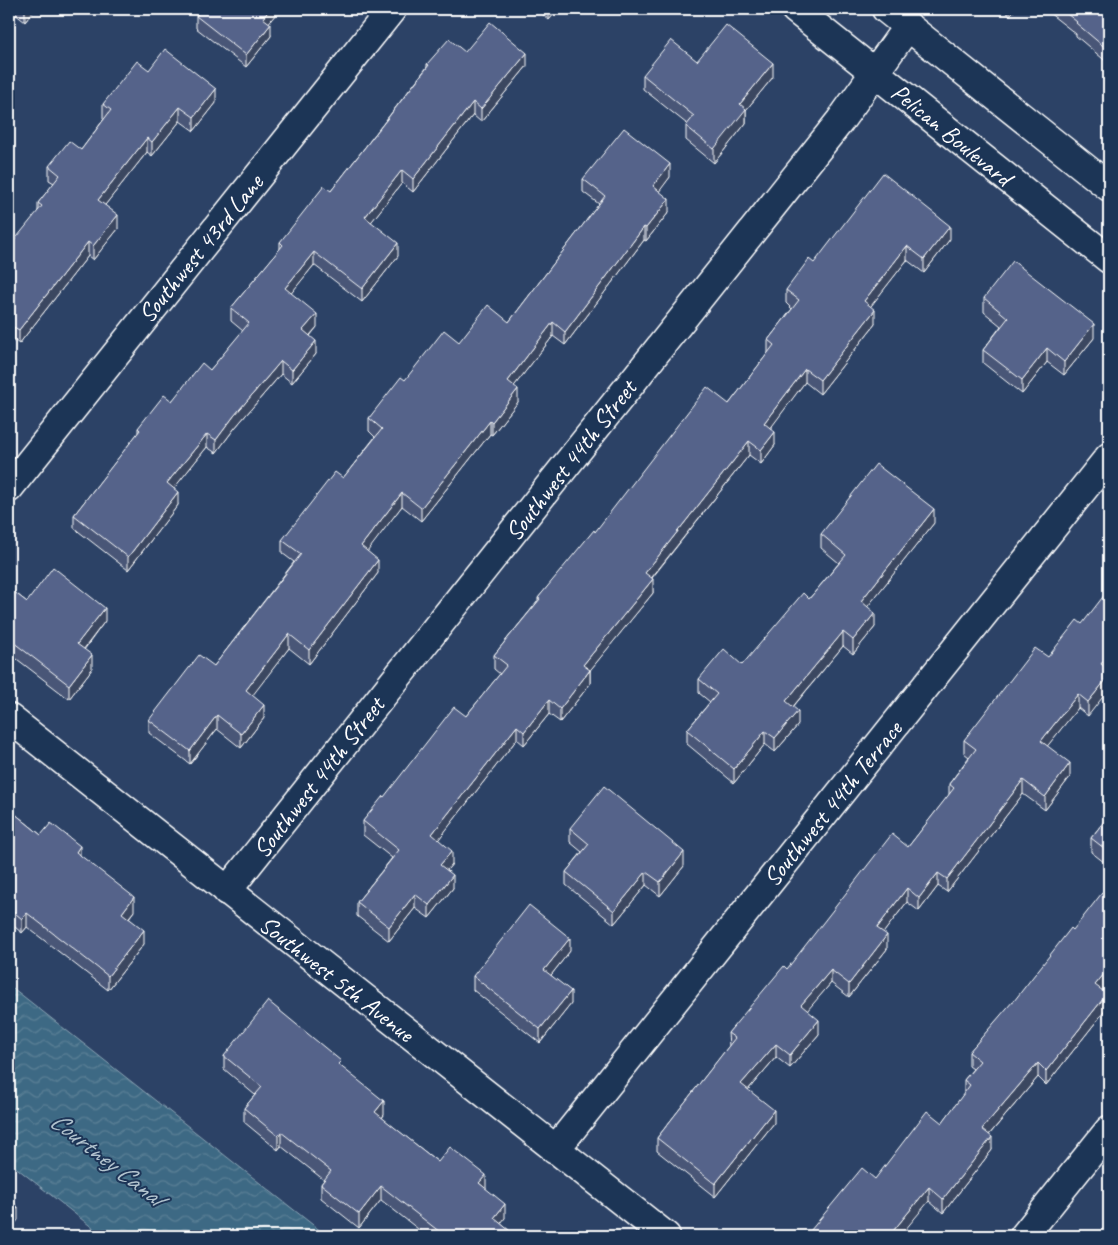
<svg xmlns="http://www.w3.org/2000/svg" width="1118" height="1245" viewBox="0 0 1118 1245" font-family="Caveat,sans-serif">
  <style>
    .water { fill: url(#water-waves); stroke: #8ba5b5 }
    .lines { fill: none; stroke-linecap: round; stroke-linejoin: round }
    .minor-casing { stroke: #fff; stroke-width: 31 }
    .minor { stroke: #1d3557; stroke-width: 28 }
    .wall { fill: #485677; stroke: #fff }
    .shaded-wall { fill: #3b4661; stroke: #fff }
    .building { fill: #54648a; stroke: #fff }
    .labels { text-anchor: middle; stroke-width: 4; stroke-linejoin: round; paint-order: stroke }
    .street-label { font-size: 25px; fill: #fff; stroke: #1d3557 }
    .water-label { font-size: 26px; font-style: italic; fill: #b2c3ce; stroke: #1d3557 }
  </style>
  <defs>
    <pattern id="water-waves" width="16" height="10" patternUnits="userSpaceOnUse" patternTransform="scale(1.25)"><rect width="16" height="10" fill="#3e6984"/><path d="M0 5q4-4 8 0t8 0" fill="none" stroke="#5b8096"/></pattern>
  </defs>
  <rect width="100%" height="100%" fill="#2c4266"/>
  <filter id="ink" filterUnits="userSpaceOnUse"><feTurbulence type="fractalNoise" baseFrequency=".02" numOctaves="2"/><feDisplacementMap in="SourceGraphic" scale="10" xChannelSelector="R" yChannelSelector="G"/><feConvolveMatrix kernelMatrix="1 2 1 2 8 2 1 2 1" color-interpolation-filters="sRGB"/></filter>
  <g filter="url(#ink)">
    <!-- water -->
    <path class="water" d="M 9,985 L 327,1236 L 103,1236 L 9,1162 Z"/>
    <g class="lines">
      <!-- minor casing -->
      <g class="minor-casing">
        <path id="minor" d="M 795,9 L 1109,259
          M 886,9 L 1109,187
          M 9,488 L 392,9
          M 9,718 L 666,1236
          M 227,891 L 840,121 L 908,26
          M 555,1150 L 1109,457
          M 1024,1236 L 1109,1130"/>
      </g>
      <!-- minor -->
      <use href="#minor" class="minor"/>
    </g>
    <!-- wall -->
    <path class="wall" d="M 9,9 L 35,9 L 25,22 Z
      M 202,9 L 280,9 L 269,22 L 271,36 L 246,67 L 196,28 L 196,16 Z
      M 536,9 L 558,9 L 549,20 Z
      M 1002,9 L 1016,9 L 1010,15 Z
      M 1044,9 L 1109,9 L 1109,64 L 1076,36 L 1076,34 Z
      M 465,52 L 527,66 L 481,122 L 473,115 L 413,192 L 402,183 L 371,222 L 398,256 L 362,302 L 314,265 L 291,293 L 317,327 L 310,336 L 316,354 L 292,383 L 281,374 L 234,429 L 216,453 L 207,447 L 174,488 L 178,505 L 128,570 L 74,528 L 74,515 L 138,433 L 138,428 L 210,370 L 243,331 L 231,321 L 231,308 L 280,249 L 280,242 L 331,191 L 427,67 L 427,64 Z
      M 697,61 L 773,77 L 746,110 L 746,123 L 714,163 L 686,140 L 686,126 L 687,124 L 643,89 L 643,75 Z
      M 149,70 L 216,103 L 194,131 L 180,121 L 152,156 L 147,152 L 105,205 L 118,229 L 93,260 L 88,256 L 19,344 L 14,340 L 9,347 L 38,210 L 38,203 L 54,183 L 49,180 L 49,166 L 81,150 L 104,119 L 103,118 L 103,104 Z
      M 670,177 L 659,191 L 669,212 L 646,241 L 644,240 L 565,345 L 553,336 L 514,386 L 518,402 L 492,435 L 490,434 L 421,521 L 402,506 L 367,551 L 378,573 L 309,664 L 289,648 L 252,695 L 264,718 L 241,748 L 217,729 L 190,764 L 149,733 L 149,720 L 214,666 L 294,562 L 282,553 L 282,540 L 343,478 L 375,437 L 369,431 L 369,418 L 405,380 L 459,342 L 509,322 L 599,204 L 583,192 L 583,179 Z
      M 950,239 L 924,273 L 907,260 L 870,307 L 875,324 L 820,394 L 805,382 L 770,428 L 775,445 L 761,464 L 749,455 L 652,578 L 653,593 L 590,670 L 590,684 L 560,722 L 549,714 L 524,745 L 517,739 L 438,840 L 452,864 L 447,870 L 453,888 L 429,918 L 415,908 L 389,941 L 357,916 L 357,902 L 392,858 L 363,835 L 363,821 L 384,797 L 466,716 L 500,674 L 494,669 L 494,655 L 538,601 L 538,598 L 595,532 L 729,404 L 768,353 L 768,340 L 792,309 L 786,303 L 786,290 L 814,263 Z
      M 984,298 L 1094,338 L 1064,375 L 1047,362 L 1022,394 L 983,363 L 983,350 L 1001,326 L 984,312 Z
      M 934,523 L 867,607 L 875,627 L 853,654 L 843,646 L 793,707 L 798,725 L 775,752 L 765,744 L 734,783 L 687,744 L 687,730 L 710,702 L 699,693 L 699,679 L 742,665 L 809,599 L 839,563 L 821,548 L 821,534 Z
      M 9,588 L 27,602 L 105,621 L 84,650 L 92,669 L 69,699 L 9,653 Z
      M 1048,657 L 1108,669 L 1088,716 L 1078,708 L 1047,746 L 1070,777 L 1045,810 L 1023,794 L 947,892 L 938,886 L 919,911 L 907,902 L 883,933 L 887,949 L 849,997 L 831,983 L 807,1010 L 819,1034 L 790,1068 L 776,1057 L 748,1090 L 774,1123 L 715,1197 L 657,1151 L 657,1138 L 729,1046 L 728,1033 L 787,969 L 908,847 L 949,795 L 949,784 L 969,757 L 964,753 L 964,740 Z
      M 9,809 L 41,835 L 80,855 L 134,911 L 129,918 L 144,944 L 108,990 L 27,927 L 22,933 L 9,922 Z
      M 1109,815 L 1109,866 L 1091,852 L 1091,838 Z
      M 570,828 L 684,866 L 660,896 L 646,885 L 614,924 L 566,885 L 566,872 L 582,852 L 570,842 Z
      M 570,951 L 551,975 L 571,1004 L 540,1043 L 473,990 L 473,976 Z
      M 1102,991 L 1107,1008 L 1046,1085 L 1038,1077 L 989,1135 L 992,1150 L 943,1213 L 929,1201 L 875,1179 L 942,1123 L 964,1094 L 964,1080 L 973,1069 L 969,1066 L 969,1052 L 1014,1001 Z
      M 224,1056 L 341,1067 L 384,1115 L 382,1118 L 438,1162 L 486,1189 L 505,1218 L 500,1223 L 516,1236 L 427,1236 L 381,1200 L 359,1228 L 321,1198 L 321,1184 L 324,1180 L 281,1146 L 278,1150 L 244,1122 L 244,1108 L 255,1095 L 224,1069 Z"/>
    <!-- shaded-wall -->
    <path class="shaded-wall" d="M 9,9 L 13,9 L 13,13 L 9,19 Z
      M 25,9 L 35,9 L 25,22 Z
      M 270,9 L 280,9 L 263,30 L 263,18 Z
      M 549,9 L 558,9 L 549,20 Z
      M 1010,9 L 1016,9 L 1010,15 Z
      M 271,24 L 271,36 L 246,67 L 246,55 Z
      M 527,53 L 527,66 L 481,122 L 481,109 Z
      M 773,63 L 773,77 L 746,110 L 746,123 L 714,163 L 714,149 L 740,104 Z
      M 216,89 L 216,103 L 194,131 L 194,117 Z
      M 473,102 L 473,115 L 413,192 L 413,179 Z
      M 180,107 L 180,121 L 152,156 L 152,142 Z
      M 147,138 L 147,152 L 98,214 L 98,200 Z
      M 670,164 L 670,177 L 653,200 L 653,186 Z
      M 402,170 L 402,183 L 365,230 L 365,217 Z
      M 669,199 L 669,212 L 646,241 L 646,228 Z
      M 118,215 L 118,229 L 93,260 L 93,246 Z
      M 950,226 L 950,239 L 924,273 L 924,259 Z
      M 644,227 L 644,240 L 565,345 L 565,332 Z
      M 88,242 L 88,256 L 19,344 L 19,330 Z
      M 398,243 L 398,256 L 362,302 L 362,289 Z
      M 907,246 L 907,260 L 864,315 L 864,301 Z
      M 314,252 L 314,265 L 285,301 L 285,288 Z
      M 875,310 L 875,324 L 820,394 L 820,380 Z
      M 317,314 L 317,327 L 303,343 L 303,330 Z
      M 553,322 L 553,336 L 508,394 L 508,381 Z
      M 1094,324 L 1094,338 L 1064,375 L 1064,362 Z
      M 14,327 L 14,340 L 9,347 L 9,333 Z
      M 316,341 L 316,354 L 292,383 L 292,370 Z
      M 1047,348 L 1047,362 L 1022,394 L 1022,380 Z
      M 281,361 L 281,374 L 234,429 L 216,453 L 216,440 L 234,416 Z
      M 805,369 L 805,382 L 764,437 L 764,423 Z
      M 518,389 L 518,402 L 492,435 L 492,422 Z
      M 490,421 L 490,434 L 421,521 L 421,508 Z
      M 775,432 L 775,445 L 761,464 L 761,450 Z
      M 207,434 L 207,447 L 167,497 L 167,483 Z
      M 749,441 L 749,455 L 645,586 L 645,573 Z
      M 178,492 L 178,505 L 128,570 L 128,557 Z
      M 402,493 L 402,506 L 361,560 L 361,546 Z
      M 934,509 L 934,523 L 861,615 L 861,601 Z
      M 378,560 L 378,573 L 309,664 L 309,650 Z
      M 653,579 L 653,593 L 583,679 L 583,665 Z
      M 105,608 L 105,621 L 77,658 L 77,644 Z
      M 875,613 L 875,627 L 853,654 L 853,640 Z
      M 843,632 L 843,646 L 786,715 L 786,701 Z
      M 289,634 L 289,648 L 246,704 L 246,690 Z
      M 1109,653 L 1109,666 L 1101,677 L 1101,664 Z
      M 92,655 L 92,669 L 69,699 L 69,685 Z
      M 590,670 L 590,684 L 560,722 L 560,709 Z
      M 1109,676 L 1109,689 L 1088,716 L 1088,702 Z
      M 1078,694 L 1078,708 L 1041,754 L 1041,741 Z
      M 549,700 L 549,714 L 524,745 L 524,732 Z
      M 264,705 L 264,718 L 241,748 L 241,734 Z
      M 798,711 L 798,725 L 775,752 L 775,738 Z
      M 217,715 L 217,729 L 190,764 L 190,751 Z
      M 517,726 L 517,739 L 432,848 L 432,834 Z
      M 765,731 L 765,744 L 734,783 L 734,769 Z
      M 1070,763 L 1070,777 L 1045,810 L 1045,797 Z
      M 1023,780 L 1023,794 L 947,892 L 947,879 Z
      M 80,846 L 80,860 L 76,852 Z
      M 452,851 L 452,864 L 440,879 L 440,865 Z
      M 684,852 L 684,866 L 660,896 L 660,882 Z
      M 646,872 L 646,885 L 614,924 L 614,911 Z
      M 938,873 L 938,886 L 919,911 L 919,898 Z
      M 453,875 L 453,888 L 429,918 L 429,905 Z
      M 907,888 L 907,902 L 877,941 L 877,928 Z
      M 415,894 L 415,908 L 389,941 L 389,927 Z
      M 134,897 L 134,911 L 122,926 L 122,913 Z
      M 27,913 L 27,927 L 22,933 L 22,919 Z
      M 144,930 L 144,944 L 108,990 L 108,976 Z
      M 887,935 L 887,949 L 849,997 L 849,984 Z
      M 570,938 L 570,951 L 544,984 L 544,970 Z
      M 1109,968 L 1109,982 L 1095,999 L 1095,985 Z
      M 831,970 L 831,983 L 801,1018 L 801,1005 Z
      M 571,991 L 571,1004 L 540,1043 L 540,1029 Z
      M 1107,994 L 1107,1008 L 1046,1085 L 1046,1071 Z
      M 819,1020 L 819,1034 L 790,1068 L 790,1055 Z
      M 776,1044 L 776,1057 L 741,1098 L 741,1084 Z
      M 1038,1063 L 1038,1077 L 982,1143 L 982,1129 Z
      M 384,1101 L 384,1115 L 375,1126 L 375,1112 Z
      M 774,1110 L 774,1123 L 715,1197 L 715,1184 Z
      M 281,1132 L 281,1146 L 278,1150 L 278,1136 Z
      M 992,1137 L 992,1150 L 943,1213 L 943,1199 Z
      M 486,1175 L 486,1189 L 479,1183 Z
      M 381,1186 L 381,1200 L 359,1228 L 359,1214 Z
      M 929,1187 L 929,1201 L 900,1236 L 889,1236 Z
      M 505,1204 L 505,1218 L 494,1232 L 494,1218 Z
      M 18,1207 L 18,1220 L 9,1232 L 9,1219 Z"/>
    <!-- building -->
    <path class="building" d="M 202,9 L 270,9 L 263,18 L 271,24 L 246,55 L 196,16 Z
      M 1061,9 L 1109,9 L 1109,51 L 1076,23 L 1077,22 Z
      M 490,22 L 527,53 L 481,109 L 473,102 L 413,179 L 402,170 L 365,217 L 398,243 L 362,289 L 314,252 L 285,288 L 317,314 L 303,330 L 316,341 L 292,370 L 281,361 L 234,416 L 216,440 L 207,434 L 167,483 L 178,492 L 128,557 L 74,515 L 140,430 L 138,428 L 164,395 L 172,401 L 202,363 L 210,370 L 249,323 L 231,308 L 283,245 L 280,242 L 324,186 L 331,191 L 429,65 L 427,64 L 449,39 L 465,52 Z
      M 726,25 L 773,63 L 740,104 L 746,109 L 714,149 L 686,126 L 694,116 L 643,75 L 671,40 L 697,61 Z
      M 165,49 L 216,89 L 194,117 L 180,107 L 152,142 L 147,138 L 98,200 L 118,215 L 93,246 L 88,242 L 19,330 L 14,327 L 9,333 L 9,247 L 42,206 L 38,203 L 60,175 L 49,166 L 69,141 L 81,150 L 111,110 L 103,104 L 137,61 L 149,70 Z
      M 624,128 L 670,164 L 653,186 L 669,199 L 646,228 L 644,227 L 565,332 L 553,322 L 508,381 L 518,389 L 492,422 L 490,421 L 421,508 L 402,493 L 361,546 L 378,560 L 309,650 L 289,634 L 246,690 L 264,705 L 241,734 L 217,715 L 190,751 L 149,720 L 199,655 L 214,666 L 301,554 L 282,540 L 335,472 L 343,478 L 382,429 L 369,418 L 401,377 L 405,380 L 444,330 L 459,342 L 488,305 L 509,322 L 605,196 L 583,179 Z
      M 883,173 L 950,226 L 924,259 L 907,246 L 864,301 L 875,310 L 820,380 L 805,369 L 764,423 L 775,432 L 761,450 L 749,441 L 645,573 L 653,579 L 583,665 L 590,670 L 560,709 L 549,700 L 524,732 L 517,726 L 432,834 L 452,851 L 440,865 L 453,875 L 429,905 L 415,894 L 389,927 L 357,902 L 399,850 L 363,821 L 383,796 L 384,797 L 454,707 L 466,716 L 507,665 L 494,655 L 540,599 L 538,598 L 594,530 L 595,532 L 707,387 L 729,404 L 774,345 L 768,340 L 799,300 L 786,290 L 809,259 L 814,263 Z
      M 1013,261 L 1094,324 L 1064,362 L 1047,348 L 1022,380 L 983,350 L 1008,318 L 984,298 Z
      M 876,464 L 934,509 L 861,601 L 875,613 L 853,640 L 843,632 L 786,701 L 798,711 L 775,738 L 765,731 L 734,769 L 687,730 L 717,694 L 699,679 L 724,649 L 742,665 L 803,593 L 809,599 L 846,555 L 821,534 Z
      M 53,567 L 105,608 L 77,644 L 92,655 L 69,685 L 9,639 L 9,588 L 27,602 Z
      M 1109,589 L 1109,653 L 1101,664 L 1109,670 L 1109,676 L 1088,702 L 1078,694 L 1041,741 L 1070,763 L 1045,797 L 1023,780 L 947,879 L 938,873 L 919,898 L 907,888 L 877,928 L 887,935 L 849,984 L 831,970 L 801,1005 L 819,1020 L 790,1055 L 776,1044 L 741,1084 L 774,1110 L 715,1184 L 657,1138 L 735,1038 L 728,1033 L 784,966 L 787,969 L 892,834 L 908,847 L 954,788 L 949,784 L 976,749 L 964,740 L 1035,648 L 1048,657 L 1077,620 L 1082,624 Z
      M 604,786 L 684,852 L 660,882 L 646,872 L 614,911 L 566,872 L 589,844 L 570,828 Z
      M 9,809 L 41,835 L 51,823 L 80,846 L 76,852 L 134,897 L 122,913 L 144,930 L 108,976 L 27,913 L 22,919 L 9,908 Z
      M 1109,815 L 1109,852 L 1091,838 Z
      M 1109,884 L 1109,968 L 1095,985 L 1107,994 L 1046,1071 L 1038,1063 L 982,1129 L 992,1137 L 943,1199 L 929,1187 L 889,1236 L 806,1236 L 862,1168 L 875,1179 L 927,1111 L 942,1123 L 970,1085 L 964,1080 L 980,1061 L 969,1052 L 1013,1001 L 1014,1001 L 1071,928 L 1073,930 Z
      M 529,905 L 570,938 L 544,970 L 571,991 L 540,1029 L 473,976 Z
      M 268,1001 L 341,1061 L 338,1064 L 384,1101 L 375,1112 L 438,1162 L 450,1147 L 486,1175 L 479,1183 L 505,1204 L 494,1218 L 516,1236 L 445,1236 L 381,1186 L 359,1214 L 321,1184 L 331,1171 L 281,1132 L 278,1136 L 244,1108 L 262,1087 L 224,1056 Z
      M 9,1199 L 18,1207 L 9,1219 Z
      M 9,1232 L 14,1236 L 9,1236 Z"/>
  </g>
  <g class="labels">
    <!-- street labels -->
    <g class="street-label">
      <text transform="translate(952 134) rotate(39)" y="9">Pelican Boulevard</text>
      <text transform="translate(200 248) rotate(-51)" y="9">Southwest 43rd Lane</text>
      <text transform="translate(570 460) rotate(-52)" y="9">Southwest 44th Street</text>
      <text transform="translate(318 777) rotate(-52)" y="9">Southwest 44th Street</text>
      <text transform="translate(832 803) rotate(-51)" y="9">Southwest 44th Terrace</text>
      <text transform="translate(337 978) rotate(38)" y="9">Southwest 5th Avenue</text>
    </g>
    <!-- water labels -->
    <g class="water-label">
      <text transform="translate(107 1158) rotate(38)" y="9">Courtney Canal</text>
    </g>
  </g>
  <!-- margin -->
  <rect width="1118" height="1245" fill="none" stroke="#1d3557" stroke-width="30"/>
  <rect x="15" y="15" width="1088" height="1215" fill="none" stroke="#fff" stroke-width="2" filter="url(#ink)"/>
</svg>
